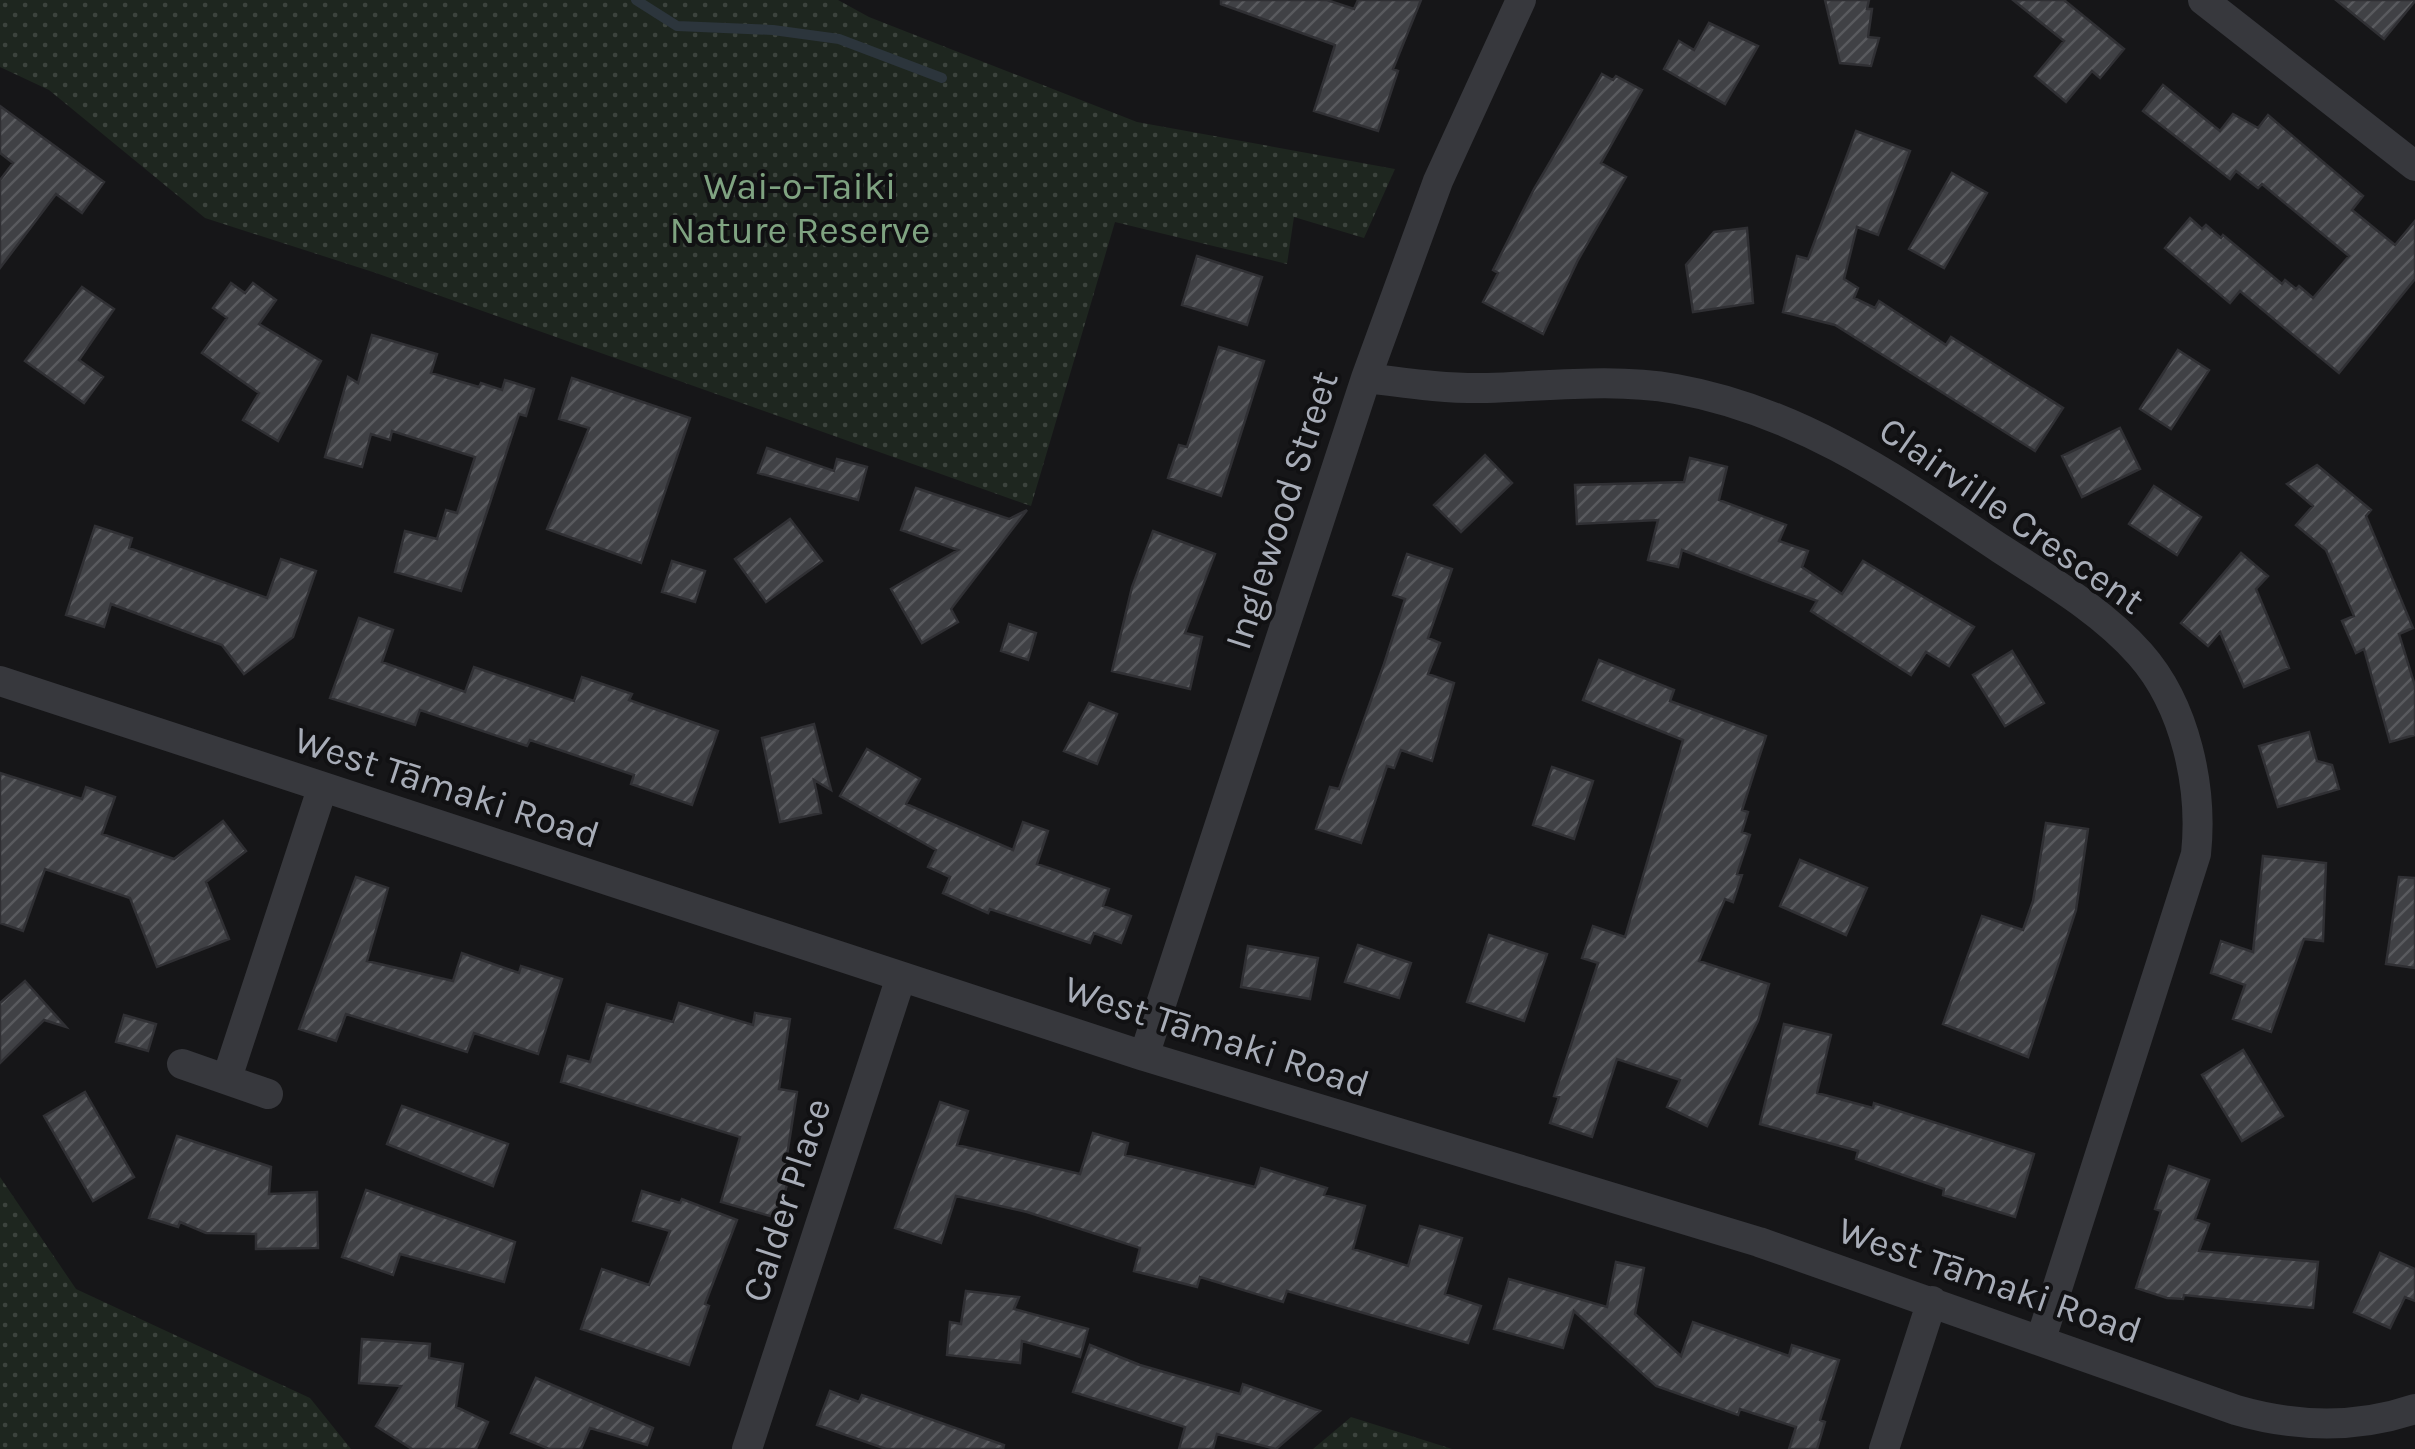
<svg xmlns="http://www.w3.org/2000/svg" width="2415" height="1449" viewBox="0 0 2415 1449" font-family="Karla,sans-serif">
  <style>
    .park { fill: url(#park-dots) }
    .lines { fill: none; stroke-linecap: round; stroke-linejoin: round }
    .stream { stroke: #2c353c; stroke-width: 10 }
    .building { fill: url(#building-hatch); stroke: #303034; stroke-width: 2.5 }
    .street { stroke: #37383d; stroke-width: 30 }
    .labels { text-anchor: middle; stroke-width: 8; stroke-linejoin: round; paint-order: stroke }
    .park-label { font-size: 38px; fill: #7fa381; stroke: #111113 }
    .street-label { font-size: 38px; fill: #a8adb8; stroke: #111113 }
  </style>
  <defs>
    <pattern id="park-dots" width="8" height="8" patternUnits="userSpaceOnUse" patternTransform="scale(2.5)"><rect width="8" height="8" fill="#1e261f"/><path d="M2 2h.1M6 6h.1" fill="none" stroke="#3c433d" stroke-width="1.8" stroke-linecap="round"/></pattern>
    <pattern id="building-hatch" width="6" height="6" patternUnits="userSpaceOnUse" patternTransform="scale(2.5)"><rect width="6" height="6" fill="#404145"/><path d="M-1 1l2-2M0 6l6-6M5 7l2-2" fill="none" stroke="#595a5e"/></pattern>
  </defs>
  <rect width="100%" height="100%" fill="#161618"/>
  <!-- park -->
  <path class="park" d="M 0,0 L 838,0 L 869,17 L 1137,122 L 1395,169 L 1364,238 L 1294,217 L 1287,264 L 1115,222 L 1031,506 L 376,273 L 205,218 L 49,90 L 0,67 Z
    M 0,1177 L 76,1289 L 310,1398 L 351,1449 L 0,1449 Z
    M 1351,1417 L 1449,1448 L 1452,1449 L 1313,1449 Z"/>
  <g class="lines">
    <!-- stream -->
    <path class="stream" d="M 636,0 L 677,26 L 773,30 L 839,39 L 942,78"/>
  </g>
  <!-- building -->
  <path class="building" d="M 1221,0 L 1327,0 L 1354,9 L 1358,0 L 1421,0 L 1393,69 L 1398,71 L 1378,131 L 1314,111 L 1335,45 L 1221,4 Z
    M 1825,0 L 1869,0 L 1867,9 L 1872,9 L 1868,37 L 1879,38 L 1871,66 L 1840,63 Z
    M 2013,0 L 2064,0 L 2124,49 L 2100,78 L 2092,71 L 2066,102 L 2035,76 L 2064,41 Z
    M 2336,0 L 2415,0 L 2415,1 L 2384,39 Z
    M 1709,23 L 1758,46 L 1725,104 L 1664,69 L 1679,41 L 1694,50 Z
    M 1602,74 L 1613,80 L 1616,76 L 1642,90 L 1601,163 L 1626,177 L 1578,260 L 1543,334 L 1483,302 L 1498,273 L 1493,270 L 1534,189 Z
    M 2163,85 L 2220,131 L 2233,114 L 2258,128 L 2268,115 L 2363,196 L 2352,210 L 2395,245 L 2415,221 L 2415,279 L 2339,373 L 2240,291 L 2230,303 L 2165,248 L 2190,218 L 2202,229 L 2206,225 L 2221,238 L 2223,235 L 2282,284 L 2285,280 L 2296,289 L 2299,286 L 2313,298 L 2349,256 L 2262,184 L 2258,188 L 2236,171 L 2230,179 L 2143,111 Z
    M 0,106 L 104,182 L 82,213 L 56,194 L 0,268 L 0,180 L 13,163 L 0,153 Z
    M 1856,131 L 1910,151 L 1878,235 L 1857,227 L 1844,279 L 1858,288 L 1854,298 L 1875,308 L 1879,301 L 1946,345 L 1951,337 L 2063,408 L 2035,451 L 1835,325 L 1783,312 L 1797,256 L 1808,259 Z
    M 1952,173 L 1987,193 L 1944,268 L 1909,249 Z
    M 1747,228 L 1753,303 L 1693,312 L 1686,265 L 1714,232 Z
    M 1197,256 L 1262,277 L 1247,325 L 1182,305 Z
    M 231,283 L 245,293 L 253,283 L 276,300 L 259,324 L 321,361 L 278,441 L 243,420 L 259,393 L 202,353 L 227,318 L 213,308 Z
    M 82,287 L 114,309 L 79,360 L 103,377 L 84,403 L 25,361 Z
    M 372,335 L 437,354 L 431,373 L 479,387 L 481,383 L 502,390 L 505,380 L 534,389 L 526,416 L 519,414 L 461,591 L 395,572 L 405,531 L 437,539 L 446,510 L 457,513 L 475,457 L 392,431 L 390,440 L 371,434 L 362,467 L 325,457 L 348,377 L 358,383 Z
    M 1219,347 L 1264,361 L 1221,496 L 1168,478 L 1179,445 L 1187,447 Z
    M 2178,350 L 2209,370 L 2171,429 L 2140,409 Z
    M 572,378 L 690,418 L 641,563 L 547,529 L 589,428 L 559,419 Z
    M 2120,428 L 2140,469 L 2082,497 L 2062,456 Z
    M 767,448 L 834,471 L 837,459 L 867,467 L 858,500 L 758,473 Z
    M 1485,455 L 1512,483 L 1461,532 L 1434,505 Z
    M 1690,458 L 1727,467 L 1719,500 L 1786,525 L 1779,541 L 1808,551 L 1802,567 L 1842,594 L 1863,561 L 1974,627 L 1949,666 L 1926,652 L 1911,675 L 1811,611 L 1817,601 L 1682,550 L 1678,567 L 1648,560 L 1658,520 L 1577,524 L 1575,485 L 1684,482 Z
    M 2317,465 L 2371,510 L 2366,516 L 2413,628 L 2399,634 L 2415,686 L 2415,735 L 2390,742 L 2364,649 L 2356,653 L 2342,621 L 2354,616 L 2326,550 L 2296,525 L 2313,506 L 2287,484 Z
    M 2154,486 L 2201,517 L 2177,555 L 2129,524 Z
    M 916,488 L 1009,519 L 1027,510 L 951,609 L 958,622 L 922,643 L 891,589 L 958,550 L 901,530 Z
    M 790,519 L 822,561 L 766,602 L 735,559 Z
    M 95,526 L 132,538 L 129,548 L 267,598 L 281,559 L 316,571 L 293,637 L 244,674 L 222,645 L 111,604 L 104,627 L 66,615 Z
    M 1153,531 L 1215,554 L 1185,633 L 1202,637 L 1190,689 L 1112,671 L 1132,587 Z
    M 2241,553 L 2268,576 L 2256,589 L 2289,668 L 2244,687 L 2220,632 L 2208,646 L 2181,623 Z
    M 1407,554 L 1452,569 L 1428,638 L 1440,643 L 1428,674 L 1454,683 L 1432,761 L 1401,750 L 1394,768 L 1387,766 L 1361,843 L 1316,829 L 1330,787 L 1339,789 L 1384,664 L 1405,599 L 1393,595 Z
    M 672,561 L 705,571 L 695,602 L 662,592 Z
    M 359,618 L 393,630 L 382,662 L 465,692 L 474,667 L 574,701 L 582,677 L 632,694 L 629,700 L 718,731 L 692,805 L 631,784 L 634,775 L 530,740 L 527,746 L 420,710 L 415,725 L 330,698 Z
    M 1009,624 L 1036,633 L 1028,660 L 1001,651 Z
    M 2012,651 L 2044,703 L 2005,726 L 1973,675 Z
    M 1599,660 L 1674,690 L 1670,701 L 1766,736 L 1742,810 L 1748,812 L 1742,832 L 1750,835 L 1737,874 L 1742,875 L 1733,902 L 1725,899 L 1699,961 L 1769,984 L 1758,1021 L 1707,1126 L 1667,1107 L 1680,1080 L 1617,1059 L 1592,1137 L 1550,1123 L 1559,1097 L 1554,1096 L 1598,963 L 1582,958 L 1593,926 L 1625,937 L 1683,740 L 1583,700 Z
    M 1089,703 L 1117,714 L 1097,764 L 1064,751 Z
    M 814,724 L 831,790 L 814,780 L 821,813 L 780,822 L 762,738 Z
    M 2309,732 L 2317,761 L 2332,765 L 2339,789 L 2278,807 L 2259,746 Z
    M 867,749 L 920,779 L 906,804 L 1013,850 L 1023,822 L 1048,831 L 1037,864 L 1109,889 L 1103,906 L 1131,916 L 1121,943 L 1094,933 L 1090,943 L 990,909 L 988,913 L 943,893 L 950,877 L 928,867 L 936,850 L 840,796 Z
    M 1552,767 L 1593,781 L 1574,839 L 1533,825 Z
    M 0,773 L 82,799 L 86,787 L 115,797 L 102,834 L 174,859 L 223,821 L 246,851 L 206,882 L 229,939 L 157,967 L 130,898 L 45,869 L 23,931 L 0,923 Z
    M 2046,823 L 2088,829 L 2076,910 L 2028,1057 L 1943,1024 L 1982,916 L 2023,930 L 2033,901 Z
    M 2263,856 L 2326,863 L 2323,941 L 2304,939 L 2271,1032 L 2233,1019 L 2245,985 L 2211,973 L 2221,941 L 2253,952 Z
    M 1800,860 L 1867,888 L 1846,935 L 1780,906 Z
    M 356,877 L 388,888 L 367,961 L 453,981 L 462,953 L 519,973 L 521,966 L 562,979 L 538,1054 L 474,1033 L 467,1052 L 346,1014 L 336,1041 L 299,1029 Z
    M 2399,877 L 2415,878 L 2415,968 L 2386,964 Z
    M 1489,935 L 1547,954 L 1524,1021 L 1467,1002 Z
    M 1358,945 L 1411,963 L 1399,998 L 1345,982 Z
    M 1248,946 L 1318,958 L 1310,999 L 1241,987 Z
    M 25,981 L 66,1027 L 44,1020 L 0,1063 L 0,1003 Z
    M 679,1003 L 753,1025 L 755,1013 L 790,1019 L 779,1089 L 797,1092 L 786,1162 L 793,1165 L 777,1218 L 721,1202 L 740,1137 L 561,1082 L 568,1056 L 590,1062 L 607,1004 L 673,1022 Z
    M 124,1015 L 156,1024 L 148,1051 L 116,1042 Z
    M 1784,1024 L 1831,1035 L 1817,1093 L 1873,1108 L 1874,1103 L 2034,1154 L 2015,1217 L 1943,1195 L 1944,1189 L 1856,1159 L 1858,1151 L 1760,1124 Z
    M 2243,1050 L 2283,1116 L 2242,1141 L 2202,1075 Z
    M 85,1092 L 134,1177 L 93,1201 L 44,1116 Z
    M 940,1102 L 968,1111 L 957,1145 L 1080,1174 L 1093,1133 L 1128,1143 L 1125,1155 L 1255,1187 L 1261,1168 L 1327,1188 L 1324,1195 L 1365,1206 L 1353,1249 L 1408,1266 L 1420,1226 L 1462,1238 L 1445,1294 L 1481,1306 L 1468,1343 L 1287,1291 L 1283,1302 L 1200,1277 L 1197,1287 L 1134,1271 L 1140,1248 L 1027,1212 L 956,1196 L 941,1243 L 895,1228 Z
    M 402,1106 L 508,1144 L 493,1186 L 387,1144 Z
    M 177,1136 L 271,1167 L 269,1194 L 317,1192 L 318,1248 L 256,1249 L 256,1234 L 206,1233 L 180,1222 L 178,1227 L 149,1218 Z
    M 2169,1166 L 2209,1180 L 2195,1219 L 2209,1224 L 2199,1251 L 2318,1262 L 2313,1308 L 2184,1295 L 2183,1299 L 2167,1298 L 2136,1288 L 2161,1211 L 2155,1209 Z
    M 366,1190 L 515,1242 L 504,1282 L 400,1254 L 393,1275 L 342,1257 Z
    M 642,1191 L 680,1203 L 682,1199 L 737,1220 L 705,1304 L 709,1306 L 689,1365 L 581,1329 L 602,1269 L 649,1285 L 670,1231 L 633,1221 Z
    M 2380,1253 L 2415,1269 L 2415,1301 L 2405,1297 L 2390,1328 L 2354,1312 Z
    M 1616,1262 L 1644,1268 L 1635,1314 L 1681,1356 L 1693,1322 L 1789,1356 L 1792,1345 L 1839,1360 L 1820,1420 L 1825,1422 L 1817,1449 L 1789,1449 L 1796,1427 L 1740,1409 L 1738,1415 L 1656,1386 L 1574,1311 L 1563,1348 L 1494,1329 L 1509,1279 L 1607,1307 Z
    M 966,1291 L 1019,1297 L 1014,1309 L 1088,1329 L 1080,1357 L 1022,1341 L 1020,1363 L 947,1355 L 950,1322 L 961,1324 Z
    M 362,1339 L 430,1344 L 429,1358 L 463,1364 L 456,1407 L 488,1422 L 476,1449 L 412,1449 L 376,1426 L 401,1386 L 359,1383 Z
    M 1090,1345 L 1140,1365 L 1240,1394 L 1243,1384 L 1320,1411 L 1276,1449 L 1217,1434 L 1213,1449 L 1179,1449 L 1185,1427 L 1073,1392 Z
    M 536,1378 L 653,1428 L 647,1445 L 590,1428 L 581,1449 L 549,1449 L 511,1433 Z
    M 830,1391 L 859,1402 L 862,1395 L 1004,1445 L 1003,1449 L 886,1449 L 817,1425 Z"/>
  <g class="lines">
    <!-- street -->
    <path class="street" d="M 2203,0 L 2415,166
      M 1366,378 C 1406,383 1446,389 1487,388 C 1551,386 1613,378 1676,389 C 1800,411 1899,481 2001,549 C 2049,580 2102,611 2140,654 C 2186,706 2203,788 2196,854 L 2041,1339
      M 0,681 L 1144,1056 L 1759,1242 L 2236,1410 C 2295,1427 2356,1429 2415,1409
      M 1144,1056 L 1366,378 L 1438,181 L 1521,0
      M 182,1064 L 268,1094
      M 227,1078 L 322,789
      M 747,1449 L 901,977
      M 1884,1449 L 1932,1301"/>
  </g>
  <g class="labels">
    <!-- park labels -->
    <g class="park-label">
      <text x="800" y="199">Wai-o-Taiki<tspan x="800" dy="44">Nature Reserve</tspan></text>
    </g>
    <!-- street labels -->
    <g class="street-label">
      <text transform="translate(1281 510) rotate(-72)" y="13">Inglewood Street</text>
      <text transform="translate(2012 515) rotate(35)" y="13">Clairville Crescent</text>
      <text transform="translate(447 787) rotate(18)" y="13">West Tāmaki Road</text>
      <text transform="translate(1217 1036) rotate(18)" y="13">West Tāmaki Road</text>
      <text transform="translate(786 1200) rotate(-72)" y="13">Calder Place</text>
      <text transform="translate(1990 1280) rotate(19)" y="13">West Tāmaki Road</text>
    </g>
  </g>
</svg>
